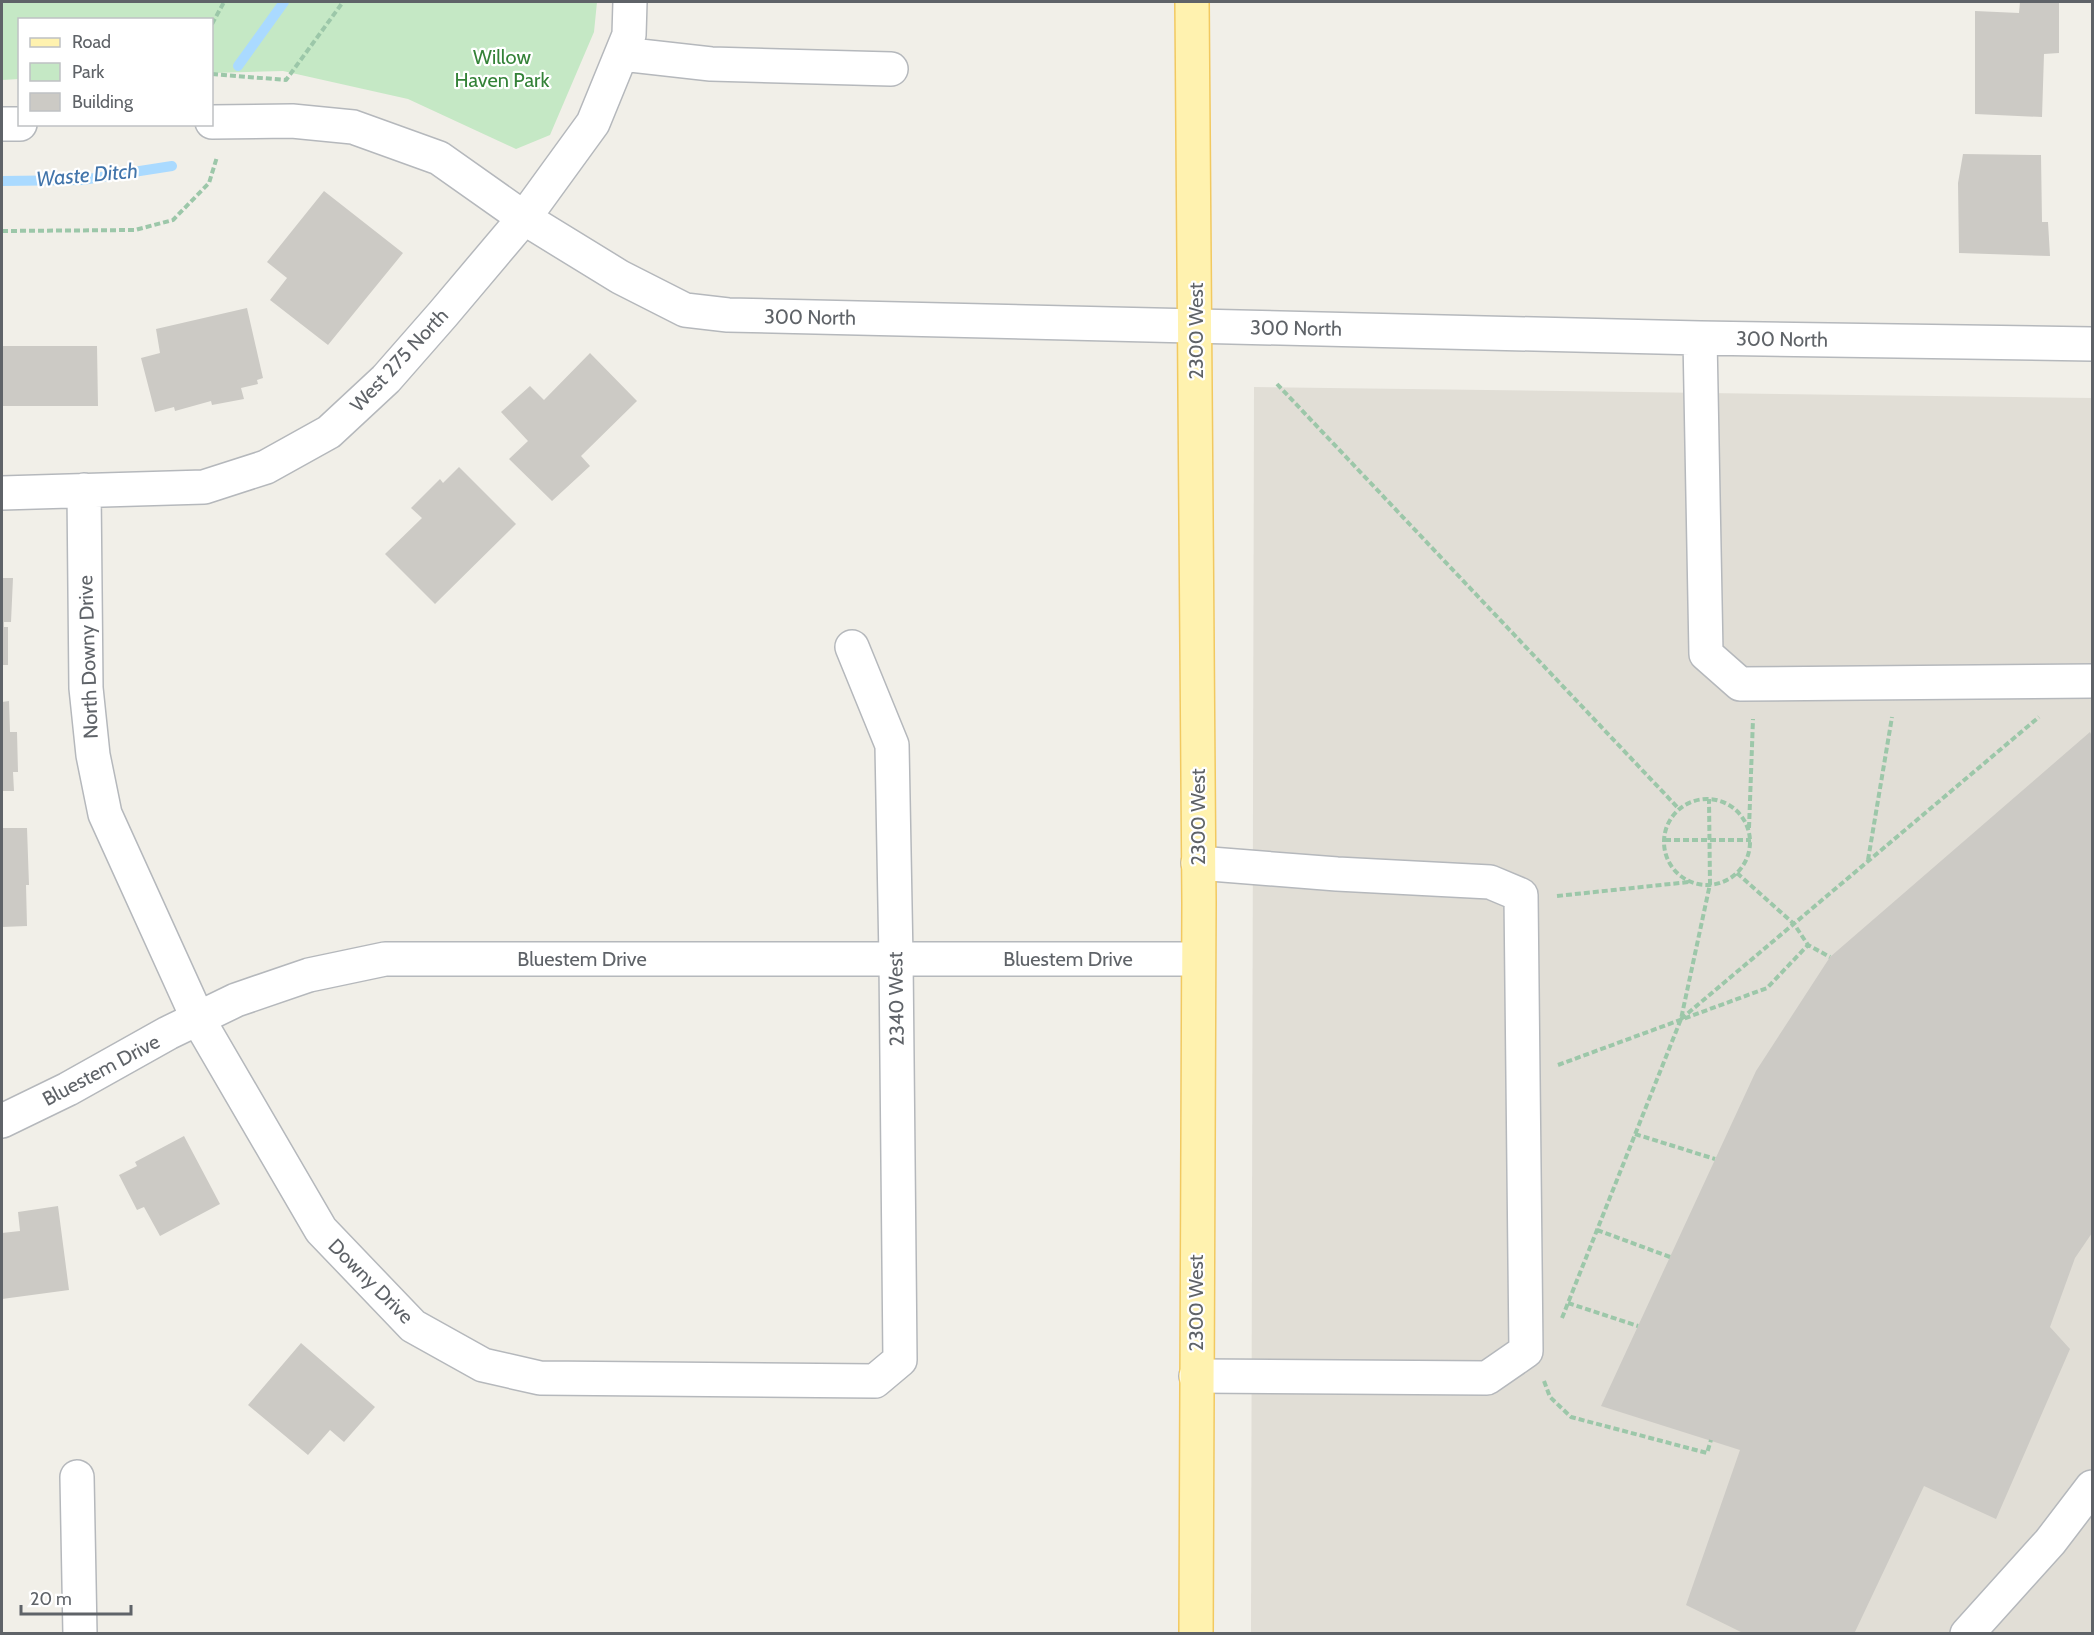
<svg xmlns="http://www.w3.org/2000/svg" width="2094" height="1635" viewBox="0 0 2094 1635" font-family="Cabin,sans-serif">
  <style>
    .education { fill: #e1ded6 }
    .green { fill: #c5e8c5 }
    .lines { fill: none; stroke-linecap: round; stroke-linejoin: round }
    .stream { stroke: #aadaff; stroke-width: 10 }
    .building { fill: #cccac5 }
    .minor-casing { stroke: #b5b8bc; stroke-width: 36 }
    .major-casing { stroke: #f2c960; stroke-width: 36 }
    .path { stroke: #9cc7a9; stroke-width: 4; stroke-dasharray: 6 3; stroke-linecap: butt }
    .minor { stroke: #fff; stroke-width: 33 }
    .major { stroke: #fff2af; stroke-width: 33 }
    .labels { text-anchor: middle; stroke-width: 4.5; stroke-linejoin: round; paint-order: stroke }
    .park-label { font-size: 20px; fill: #348238; stroke: #fff }
    .street-label { font-size: 20px; fill: #5f6368; stroke: #fff }
    .water-label { font-size: 21px; font-style: italic; fill: #4174aa; stroke: #fff }
  </style>
  <rect width="100%" height="100%" fill="#f1efe8"/>
  <!-- education -->
  <path class="education" d="M 1254,387 L 2092,398 L 2092,1633 L 1251,1634 Z"/>
  <!-- green -->
  <path class="green" d="M 2,2 L 597,2 L 594,32 L 550,135 L 516,149 L 408,99 L 283,71 L 212,73 L 212,20 L 20,20 L 19,79 L 2,80 Z"/>
  <g class="lines">
    <!-- stream -->
    <path class="stream" d="M 238,66 L 284,2
      M 2,181 L 82,180 L 172,166"/>
  </g>
  <!-- building -->
  <path class="building" d="M 2020,2 L 2059,2 L 2059,53 L 2044,54 L 2042,117 L 1975,114 L 1975,11 L 2019,13 Z
    M 1963,154 L 2041,155 L 2042,222 L 2048,222 L 2050,256 L 1959,253 L 1958,183 Z
    M 324,191 L 403,253 L 328,345 L 270,300 L 287,278 L 267,262 Z
    M 247,308 L 263,378 L 257,380 L 258,384 L 241,388 L 244,399 L 212,405 L 211,401 L 175,411 L 174,407 L 155,412 L 141,358 L 160,353 L 156,329 Z
    M 2,346 L 97,346 L 98,406 L 2,406 Z
    M 590,353 L 637,401 L 581,456 L 590,466 L 552,501 L 509,459 L 528,441 L 501,412 L 530,386 L 544,400 Z
    M 459,467 L 516,524 L 435,604 L 385,554 L 422,518 L 411,508 L 440,479 L 443,483 Z
    M 2,578 L 13,578 L 11,622 L 4,622 L 4,627 L 8,627 L 8,665 L 2,665 Z
    M 9,701 L 10,732 L 17,732 L 18,772 L 13,772 L 14,791 L 2,791 L 2,702 Z
    M 2090,732 L 2092,736 L 2092,1233 L 2075,1258 L 2050,1327 L 2070,1349 L 1996,1519 L 1924,1486 L 1854,1634 L 1745,1634 L 1686,1605 L 1740,1450 L 1601,1406 L 1756,1071 L 1830,957 Z
    M 2,828 L 27,828 L 29,885 L 26,885 L 27,926 L 2,927 Z
    M 184,1136 L 220,1204 L 160,1236 L 144,1207 L 137,1210 L 119,1175 L 137,1166 L 135,1162 Z
    M 58,1206 L 69,1290 L 2,1299 L 2,1233 L 20,1231 L 18,1212 Z
    M 301,1343 L 375,1407 L 344,1442 L 330,1430 L 308,1455 L 248,1405 Z"/>
  <g class="lines">
    <!-- minor casing -->
    <g class="minor-casing">
      <path id="minor" d="M 622,54 L 711,64 L 891,69
        M 212,122 L 292,121 L 353,127 L 439,158 L 524,218 L 620,277 L 685,310 L 728,315 L 1700,338 L 2092,344
        M 2,124 L 20,124
        M 1700,338 L 1706,654 L 1740,684 L 2092,681
        M 84,490 L 86,688 L 93,755 L 105,814 L 198,1019 L 321,1230 L 413,1326 L 483,1365 L 540,1378 L 875,1381 L 900,1360 L 896,959 L 892,745 L 852,647
        M 2,493 L 204,487 L 266,467 L 329,432 L 386,379 L 443,314 L 524,218 L 593,123 L 629,35 L 630,2
        M 2,1121 L 68,1089 L 168,1033 L 236,1000 L 309,975 L 385,959 L 1198,959
        M 1196,1376 L 1487,1378 L 1526,1351 L 1521,895 L 1490,882 L 1337,874 L 1198,863
        M 77,1477 L 80,1634
        M 1967,1634 L 2050,1542 L 2092,1487"/>
    </g>
    <!-- major casing -->
    <g class="major-casing">
      <path id="major" d="M 1192,2 L 1199,903 L 1196,1634"/>
    </g>
    <!-- path -->
    <path class="path" d="M 212,24 L 224,2
      M 212,74 L 286,80 L 343,2
      M 2,231 L 135,230 L 173,220 L 209,183 L 217,157
      M 1277,384 L 1679,809
      M1664 842a43 43 0 1 1 86 0a43 43 0 1 1-86 0Z
      M 1749,828 L 1753,719
      M 1665,840 L 1751,840
      M 1868,860 L 1892,717
      M 1737,873 L 1794,924 L 1808,945 L 1830,957
      M 1557,896 L 1689,882
      M 1681,1019 L 2039,717
      M 1558,1065 L 1767,988 L 1808,945
      M 1635,1134 L 1715,1159
      M 1597,1230 L 1670,1257
      M 1568,1303 L 1638,1326
      M 1562,1318 L 1681,1019 L 1710,884 L 1709,799
      M 1544,1381 L 1550,1397 L 1571,1417 L 1707,1453 L 1711,1440"/>
    <!-- minor -->
    <use href="#minor" class="minor"/>
    <!-- major -->
    <use href="#major" class="major"/>
  </g>
  <g class="labels">
    <!-- park labels -->
    <g class="park-label">
      <text x="502" y="64">Willow<tspan x="502" dy="23">Haven Park</tspan></text>
    </g>
    <!-- street labels -->
    <g class="street-label">
      <text transform="translate(810 317) rotate(1)" y="7">300 North</text>
      <text transform="translate(1296 328) rotate(1)" y="7">300 North</text>
      <text transform="translate(1196 331) rotate(-90)" y="7">2300 West</text>
      <text transform="translate(1782 339) rotate(1)" y="7">300 North</text>
      <text transform="translate(399 360) rotate(-47)" y="7">West 275 North</text>
      <text transform="translate(88 657) rotate(-92)" y="7">North Downy Drive</text>
      <text transform="translate(1198 817) rotate(-90)" y="7">2300 West</text>
      <text x="582" y="966">Bluestem Drive</text>
      <text x="1068" y="966">Bluestem Drive</text>
      <text transform="translate(896 999) rotate(-91)" y="7">2340 West</text>
      <text transform="translate(101 1070) rotate(-28)" y="7">Bluestem Drive</text>
      <text transform="translate(371 1281) rotate(45)" y="7">Downy Drive</text>
      <text transform="translate(1196 1303) rotate(-90)" y="7">2300 West</text>
    </g>
    <!-- water labels -->
    <g class="water-label">
      <text transform="translate(87 175) rotate(-5)" y="7">Waste Ditch</text>
    </g>
  </g>
  <!-- border -->
  <rect width="2094" height="1635" fill="none" stroke="#5f6368" stroke-width="6"/>
  <!-- legend -->
  <rect x="18" y="18" width="195" height="108" fill="#ffffff" stroke="#bfc1c3" stroke-width="1.5"/>
  <rect x="30" y="38" width="30" height="9" fill="#fff2af" stroke="#bfc1c3" stroke-width="1.5"/>
  <text x="72" y="48" font-size="18" fill="#5f6368">Road</text>
  <rect x="30" y="63" width="30" height="18" fill="#c5e8c5" stroke="#bfc1c3" stroke-width="1.5"/>
  <text x="72" y="78" font-size="18" fill="#5f6368">Park</text>
  <rect x="30" y="93" width="30" height="18" fill="#cccac5" stroke="#bfc1c3" stroke-width="1.5"/>
  <text x="72" y="108" font-size="18" fill="#5f6368">Building</text>
  <!-- scale -->
  <path d="M21 1605v9h110v-9" fill="none" stroke="#5f6368" stroke-width="3"/>
  <text x="30" y="1605" font-size="18" fill="#5f6368" stroke="#ffffff" stroke-width="4.5" paint-order="stroke">20 m</text>
</svg>
